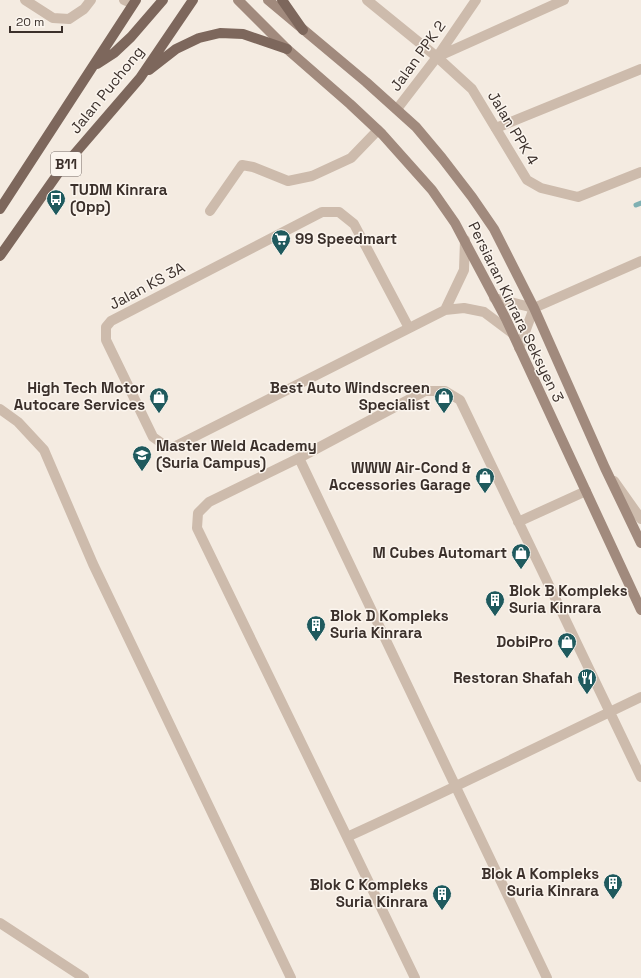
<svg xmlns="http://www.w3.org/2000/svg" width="641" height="978" viewBox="0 0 641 978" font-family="'Space Grotesk',sans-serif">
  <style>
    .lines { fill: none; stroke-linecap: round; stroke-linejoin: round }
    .stream { stroke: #7fb0b2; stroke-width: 5 }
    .service { stroke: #cdbbac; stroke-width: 10 }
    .minor { stroke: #cdbbac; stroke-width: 10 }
    .secondary { stroke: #a18a7d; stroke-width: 10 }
    .primary { stroke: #7d675c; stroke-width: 10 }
    .labels { text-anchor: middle; stroke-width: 3; stroke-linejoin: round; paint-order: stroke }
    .shield { fill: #fbf5ee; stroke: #756b66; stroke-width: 1 }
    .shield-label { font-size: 14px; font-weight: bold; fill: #3b302b }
    .street-label { font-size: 15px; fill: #3b302b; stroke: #fbf5ee }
    .poi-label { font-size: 15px; font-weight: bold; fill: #3b302b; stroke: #fbf5ee; text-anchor: end }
  </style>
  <rect width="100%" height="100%" fill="#f4ebe1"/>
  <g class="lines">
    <!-- stream -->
    <path class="stream" d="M 636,205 L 641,203"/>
    <!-- service -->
    <path class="service" d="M 25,0 L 53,18 L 69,19 L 84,9 L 91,0
      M 496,128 L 641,69
      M 210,211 L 242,165 L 253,167 L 288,181 L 312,176 L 351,158 L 378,130
      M 299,458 L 547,978
      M 614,481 L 641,519
      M 518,522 L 586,491
      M 641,697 C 543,744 446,792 347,837 L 197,528 L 198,513 L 209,502 L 299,458 L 425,391 L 445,391 L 460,400 L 641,777
      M 347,837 L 415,978"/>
    <!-- minor -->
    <path class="minor" d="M 124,0 L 133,4
      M 367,0 L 437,57 L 472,89 L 527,180 L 541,188 L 578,197 L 641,172
      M 437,57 L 564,0
      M 397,109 L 437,57 L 476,0
      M 494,298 L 534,308
      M 534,308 L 641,261
      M 445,310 L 464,270 L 465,240
      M 409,328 L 354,224 L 339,212 L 322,212 L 111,321 L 106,327 L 106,340 L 153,437 L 167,447 L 174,447 L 445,310 L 464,308 L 484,312 L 512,333
      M 519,348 L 534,308
      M 0,409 L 18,422 L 44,450 L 93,564 L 291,978
      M 0,923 L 84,978"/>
    <!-- secondary -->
    <path class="secondary" d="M 238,0 L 287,49 L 350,104 L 382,134 L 432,190 L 455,223 L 506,319 L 641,610
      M 268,0 L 366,82 L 416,127 L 442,158 L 472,197 L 494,229 L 534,308 L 605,468 L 641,543"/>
    <!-- primary -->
    <path class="primary" d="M 282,0 L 303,30
      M 97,64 L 114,53 L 131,37 L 163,0
      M 149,70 L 176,49 L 199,38 L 220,33 L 243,34 L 287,49
      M 0,209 L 136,0
      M 0,256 L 59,172 L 140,78 L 193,0"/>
  </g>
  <!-- icons -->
  <defs>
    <g id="bus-pin" transform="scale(1)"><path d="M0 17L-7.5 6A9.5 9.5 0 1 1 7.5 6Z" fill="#1f5a5e" stroke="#fbf5ee"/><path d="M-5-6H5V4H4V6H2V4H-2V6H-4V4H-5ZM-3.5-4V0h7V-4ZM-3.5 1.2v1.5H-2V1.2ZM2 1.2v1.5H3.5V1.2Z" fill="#fff"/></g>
    <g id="supermarket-pin" transform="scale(1)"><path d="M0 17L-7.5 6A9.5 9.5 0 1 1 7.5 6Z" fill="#1f5a5e" stroke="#fbf5ee"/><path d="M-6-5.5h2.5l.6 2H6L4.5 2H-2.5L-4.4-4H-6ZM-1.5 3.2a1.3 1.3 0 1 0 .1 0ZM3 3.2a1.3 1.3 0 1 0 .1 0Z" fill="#fff"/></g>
    <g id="shop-pin" transform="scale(1)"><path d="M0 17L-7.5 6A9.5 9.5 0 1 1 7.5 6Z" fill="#1f5a5e" stroke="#fbf5ee"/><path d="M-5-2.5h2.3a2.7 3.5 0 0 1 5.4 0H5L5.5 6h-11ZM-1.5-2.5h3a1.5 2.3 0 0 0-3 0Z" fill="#fff"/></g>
    <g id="university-pin" transform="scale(1)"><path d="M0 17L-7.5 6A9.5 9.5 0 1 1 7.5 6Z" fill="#1f5a5e" stroke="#fbf5ee"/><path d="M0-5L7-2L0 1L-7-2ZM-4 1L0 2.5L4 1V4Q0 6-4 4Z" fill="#fff"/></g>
    <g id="building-pin" transform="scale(1)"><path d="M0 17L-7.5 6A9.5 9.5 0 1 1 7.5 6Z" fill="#1f5a5e" stroke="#fbf5ee"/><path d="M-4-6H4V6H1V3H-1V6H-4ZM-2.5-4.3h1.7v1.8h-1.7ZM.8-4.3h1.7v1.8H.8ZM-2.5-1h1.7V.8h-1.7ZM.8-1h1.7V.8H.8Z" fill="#fff"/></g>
    <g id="restaurant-pin" transform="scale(1)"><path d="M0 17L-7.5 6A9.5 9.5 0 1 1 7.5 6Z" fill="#1f5a5e" stroke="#fbf5ee"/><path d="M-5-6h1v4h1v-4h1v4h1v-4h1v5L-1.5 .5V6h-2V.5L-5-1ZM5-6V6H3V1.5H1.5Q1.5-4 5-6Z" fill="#fff"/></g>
  </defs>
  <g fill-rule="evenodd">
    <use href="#bus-pin" x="56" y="199"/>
    <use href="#supermarket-pin" x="281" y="239"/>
    <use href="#shop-pin" x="159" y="397"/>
    <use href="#shop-pin" x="444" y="397"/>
    <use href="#university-pin" x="142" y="455"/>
    <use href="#shop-pin" x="485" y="477"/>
    <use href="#shop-pin" x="521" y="553"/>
    <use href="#building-pin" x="495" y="600"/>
    <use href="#building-pin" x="316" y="625"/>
    <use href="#shop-pin" x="567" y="642"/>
    <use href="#restaurant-pin" x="587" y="678"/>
    <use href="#building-pin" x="613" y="883"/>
    <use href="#building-pin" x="442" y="894"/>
  </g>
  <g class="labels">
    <!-- shield labels -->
    <rect class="shield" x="51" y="152" width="30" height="24" rx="3"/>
    <g class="shield-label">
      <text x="66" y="169">B11</text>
    </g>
    <!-- street labels -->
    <g class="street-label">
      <text transform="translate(418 56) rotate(-54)" y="5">Jalan PPK 2</text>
      <text transform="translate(107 90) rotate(-51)" y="5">Jalan Puchong</text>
      <text transform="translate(513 128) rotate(59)" y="5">Jalan PPK 4</text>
      <text transform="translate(147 286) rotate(-28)" y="5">Jalan KS 3A</text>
      <text transform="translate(516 312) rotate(64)" y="5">Persiaran Kinrara Seksyen 3</text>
    </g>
    <!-- poi labels -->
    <g class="poi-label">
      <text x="70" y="195" text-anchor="start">TUDM Kinrara<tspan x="70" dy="17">(Opp)</tspan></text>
      <text x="295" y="244" text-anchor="start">99 Speedmart</text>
      <text x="145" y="393">High Tech Motor<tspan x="145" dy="17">Autocare Services</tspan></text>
      <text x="430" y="393">Best Auto Windscreen<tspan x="430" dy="17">Specialist</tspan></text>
      <text x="156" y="451" text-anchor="start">Master Weld Academy<tspan x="156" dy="17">(Suria Campus)</tspan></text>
      <text x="471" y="473">WWW Air-Cond &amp;<tspan x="471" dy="17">Accessories Garage</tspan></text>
      <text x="507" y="558">M Cubes Automart</text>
      <text x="509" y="596" text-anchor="start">Blok B Kompleks<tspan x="509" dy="17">Suria Kinrara</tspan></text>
      <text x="330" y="621" text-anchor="start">Blok D Kompleks<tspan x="330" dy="17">Suria Kinrara</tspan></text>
      <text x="553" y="647">DobiPro</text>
      <text x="573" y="683">Restoran Shafah</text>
      <text x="599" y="879">Blok A Kompleks<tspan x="599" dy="17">Suria Kinrara</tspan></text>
      <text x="428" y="890">Blok C Kompleks<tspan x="428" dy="17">Suria Kinrara</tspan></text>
    </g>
  </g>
  <!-- scale -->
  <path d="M10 26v6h52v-6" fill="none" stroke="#3b302b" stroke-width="2"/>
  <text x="16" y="26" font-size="12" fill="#3b302b" stroke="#fbf5ee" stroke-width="3" paint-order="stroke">20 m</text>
</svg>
